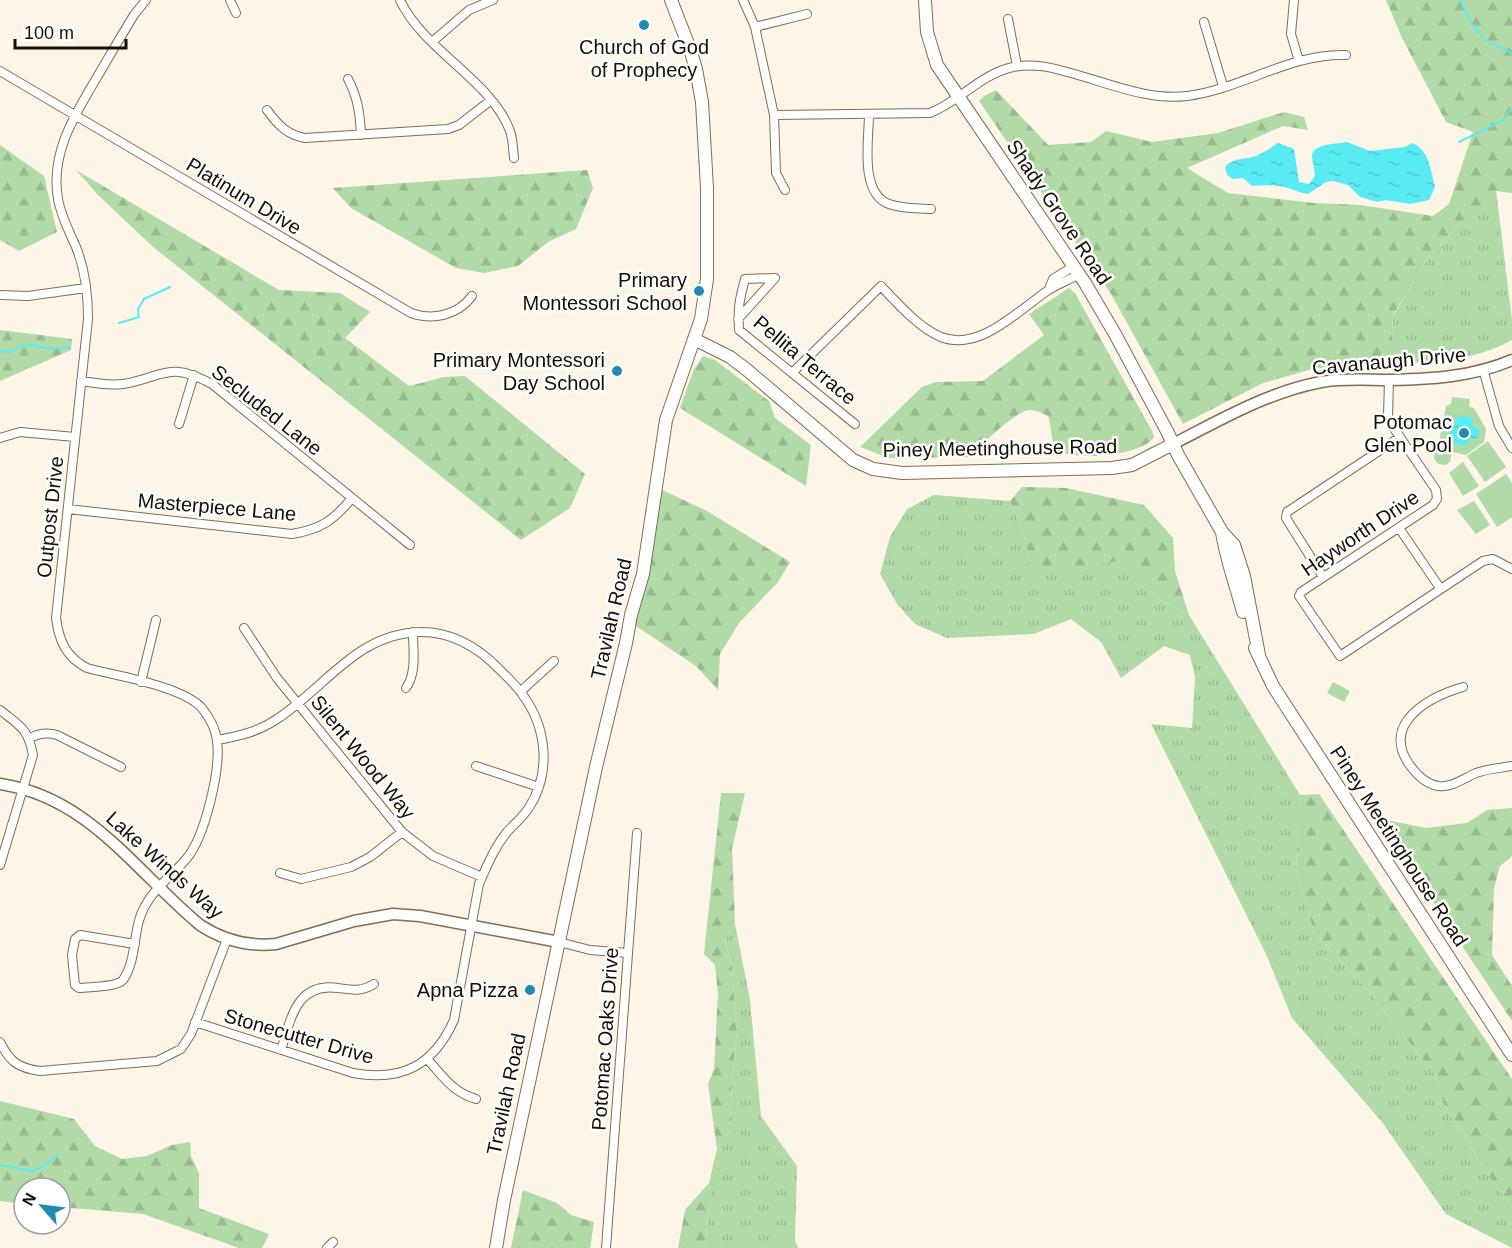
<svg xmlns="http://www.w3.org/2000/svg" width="1512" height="1248" viewBox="0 0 1512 1248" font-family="Arial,sans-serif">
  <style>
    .grass { fill: url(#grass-tufts) }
    .forest { fill: url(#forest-firs) }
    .park { fill: #b2daa7 }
    .water { fill: url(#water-ripples) }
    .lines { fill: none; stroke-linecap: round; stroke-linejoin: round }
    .stream { stroke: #59ebf3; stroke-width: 2 }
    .minor-casing { stroke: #7f6e51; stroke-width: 10 }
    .tertiary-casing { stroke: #7f6e51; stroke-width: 13 }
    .secondary-casing { stroke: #7f6e51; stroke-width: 14 }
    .minor { stroke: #fff; stroke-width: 8 }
    .tertiary { stroke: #fff; stroke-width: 10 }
    .secondary { stroke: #fff; stroke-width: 12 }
    .poi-dot { fill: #218ab2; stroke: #fff; stroke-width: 2 }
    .labels { text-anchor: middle; stroke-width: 5; stroke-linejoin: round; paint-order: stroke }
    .poi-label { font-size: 20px; fill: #150f05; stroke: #fff; text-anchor: end }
    .street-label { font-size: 20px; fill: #150f05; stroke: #fff }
  </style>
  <defs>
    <pattern id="grass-tufts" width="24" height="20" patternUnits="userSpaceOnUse" patternTransform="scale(1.5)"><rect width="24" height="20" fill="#b2daa7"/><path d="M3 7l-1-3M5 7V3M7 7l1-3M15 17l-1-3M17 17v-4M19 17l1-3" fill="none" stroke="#98ba8e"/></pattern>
    <pattern id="forest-firs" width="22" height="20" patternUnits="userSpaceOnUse" patternTransform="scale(1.5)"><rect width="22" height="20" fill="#b2daa7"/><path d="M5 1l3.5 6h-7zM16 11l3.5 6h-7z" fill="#98ba8e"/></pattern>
    <pattern id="water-ripples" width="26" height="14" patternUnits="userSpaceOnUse" patternTransform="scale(1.5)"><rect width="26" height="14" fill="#59ebf3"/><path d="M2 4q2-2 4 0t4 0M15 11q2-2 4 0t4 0" fill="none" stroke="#4dc8cf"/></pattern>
  </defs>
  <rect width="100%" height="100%" fill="#fdf5e8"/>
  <!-- grass -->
  <path class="grass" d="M 1496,190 L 1512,320 L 1512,340 C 1473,361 1439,361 1395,364 L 1404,356 L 1392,340 L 1393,316 L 1426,261 L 1466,218 Z
    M 934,495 L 1010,501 L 1023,531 L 1031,568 L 1124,558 L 1158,599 L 1189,615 L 1300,795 L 1296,869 L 1314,932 L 1369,992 L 1436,1076 L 1444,1105 L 1490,1178 L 1512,1207 L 1512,1248 L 1446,1214 L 1382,1122 L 1292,1018 L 1266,954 L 1151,724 L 1192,728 L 1195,677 L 1190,655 L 1164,646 L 1121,678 L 1101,642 L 1071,619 L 1034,634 L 947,638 L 915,624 L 897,604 L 880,574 L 890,537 L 907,509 Z
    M 735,924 L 750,1000 L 761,1116 L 797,1166 L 795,1240 L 798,1248 L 705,1248 L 710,1196 L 709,1183 L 717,1149 L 730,1130 L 732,1079 L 737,1032 L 732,968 L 725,940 Z"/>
  <!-- forest -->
  <path class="forest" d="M 1386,0 L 1512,0 L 1512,193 L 1496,191 L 1466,218 L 1426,261 L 1393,315 L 1392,340 L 1400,345 L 1404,356 L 1395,364 L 1316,368 L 1263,383 L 1183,424 L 1111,294 L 979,101 L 984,96 L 996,90 L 1048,145 L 1091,142 L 1106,131 L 1152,142 L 1218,133 L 1284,112 L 1304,117 L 1308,130 L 1283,126 L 1187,168 L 1228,193 L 1314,203 L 1360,205 L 1433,216 L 1449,204 L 1473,132 L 1446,122 L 1402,38 Z
    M 0,145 L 44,176 L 57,232 L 19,251 L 0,240 Z
    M 76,170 L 279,290 L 340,293 L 370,312 L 345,338 L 409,386 L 444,377 L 465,376 L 585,474 L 570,508 L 521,540 L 152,246 L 98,195 Z
    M 587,170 L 593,188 L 576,229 L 548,242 L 518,266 L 484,273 L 456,268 L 351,208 L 333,188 Z
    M 1069,288 L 1075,293 L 1152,431 L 1154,437 C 1142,456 1076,461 1059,451 C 1050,445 1052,425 1048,416 C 1042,413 1035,410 1029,410 C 1017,411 978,446 973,457 L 889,458 L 860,447 L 922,387 L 936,382 L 983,381 L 1044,335 L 1029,314 Z
    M 0,330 L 72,339 L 71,350 L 0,381 Z
    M 703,356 L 715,360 L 769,401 L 775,418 L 811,445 L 806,486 L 680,408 L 694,369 Z
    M 656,487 L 707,511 L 790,562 L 778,582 L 739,623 L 720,654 L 718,690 L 696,666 L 630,622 Z
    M 1022,487 L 1066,488 L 1144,505 L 1173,538 L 1175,571 L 1189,615 L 1158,599 L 1124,559 L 1087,568 L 1031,568 L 1023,531 L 1010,501 Z
    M 721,793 L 745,793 L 732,848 L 735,924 L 725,940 L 732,968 L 737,1032 L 732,1079 L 730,1130 L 717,1149 L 708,1084 L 714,1069 L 718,993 L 715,965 L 704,954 Z
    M 1319,794 L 1512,1079 L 1512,1207 L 1490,1178 L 1444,1105 L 1436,1076 L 1369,992 L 1314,932 L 1296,869 L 1300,795 Z
    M 1512,808 L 1512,856 L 1500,866 L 1494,889 L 1492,955 L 1512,986 L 1512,1021 L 1377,818 L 1426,828 L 1467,823 L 1487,810 Z
    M 0,1101 L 74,1119 L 95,1146 L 122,1159 L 147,1156 L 172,1145 L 190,1142 L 191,1156 L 199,1173 L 199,1208 L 269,1234 L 262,1248 L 239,1248 L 143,1214 L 60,1207 L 60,1188 L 24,1188 L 24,1204 L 0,1201 Z
    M 709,1183 L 710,1196 L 705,1248 L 678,1248 L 685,1210 Z
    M 523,1190 L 557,1203 L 571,1215 L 594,1222 L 590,1248 L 511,1248 Z"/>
  <!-- park -->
  <path class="park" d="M 1452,397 L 1470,399 L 1469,407 L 1474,408 L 1486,429 L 1484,442 L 1466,455 L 1452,452 L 1450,462 L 1445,465 L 1438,464 L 1434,458 L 1436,446 L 1438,446 L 1446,406 L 1451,404 Z
    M 1488,441 L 1506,467 L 1485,482 L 1467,456 Z
    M 1463,462 L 1479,486 L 1463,496 L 1449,473 Z
    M 1506,474 L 1512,483 L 1512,517 L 1497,527 L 1476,494 Z
    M 1474,501 L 1490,525 L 1476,534 L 1457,510 Z
    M 1333,682 L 1350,691 L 1344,702 L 1327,693 Z"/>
  <!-- water -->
  <path class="water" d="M 1347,142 L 1370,151 L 1405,147 L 1412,143 C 1429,149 1431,171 1435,187 L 1429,200 L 1410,204 L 1386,200 L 1377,202 L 1360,197 L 1348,185 L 1333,181 L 1326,182 L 1308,194 C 1301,193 1297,191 1291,189 C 1278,184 1265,185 1252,186 L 1243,178 L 1233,179 L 1227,175 L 1225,167 C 1233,158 1241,160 1252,157 C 1261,155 1270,148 1278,143 L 1294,149 L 1299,182 L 1309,184 L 1315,176 C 1315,169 1312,162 1312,156 C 1313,143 1338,144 1347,142 Z
    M 1458,415 L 1473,418 L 1472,425 L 1477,427 L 1480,431 L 1478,438 L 1469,439 L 1468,446 L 1452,443 L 1453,435 L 1449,434 L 1452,422 L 1456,423 Z"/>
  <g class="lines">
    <!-- stream -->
    <path class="stream" d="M 1460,0 C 1467,15 1475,34 1491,43 C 1498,47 1505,48 1512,54
      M 1459,142 L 1502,121 L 1512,108
      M 119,323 L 139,317 L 138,309 L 144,299 L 170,287
      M 0,351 L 10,352 L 21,346 L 33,345 L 52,349 L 69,347
      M 0,1165 C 33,1169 29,1180 58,1154"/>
    <!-- minor casing -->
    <g class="minor-casing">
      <path id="minor" d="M 230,0 L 236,13
        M 400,0 C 423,50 492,81 510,131 C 513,139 513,149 514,158
        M 743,0 L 755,27 L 774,115 L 776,173 L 785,190
        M 1294,0 L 1291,34 L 1299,61
        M 1008,19 L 1017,66
        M 1204,22 L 1223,86
        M 755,27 L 807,14
        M 432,42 L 469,10 L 493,0
        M 0,71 L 411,313 C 433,321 458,315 472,296
        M 348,79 C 358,98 360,114 361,135
        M 267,110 C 277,124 287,135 305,138 L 448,129 L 459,125 L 491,100
        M 869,114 C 869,139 859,193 889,204 C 902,209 918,208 931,209
        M 774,115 L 930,113 C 960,101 981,74 1013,67 C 1032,63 1050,67 1067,72 C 1106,82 1147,101 1187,96 C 1242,89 1290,53 1346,55
        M 1049,289 L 1053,279 L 1074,266
        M 0,295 L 28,296 L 86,288
        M 738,319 L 775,278 L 745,279 C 739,301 738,307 739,330 L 855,424
        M 1483,369 L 1499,426 L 1512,448
        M 792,373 L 881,286 C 897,303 919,328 941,337 C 979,352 1018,311 1047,291 C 1056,285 1069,280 1079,274
        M 1389,380 L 1388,416 L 1391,424 L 1436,490 L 1437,499 L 1433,505 L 1301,592 L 1299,596 L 1340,656 L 1483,561 L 1493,559 L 1512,569
        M 81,381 C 95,383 109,386 123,384 C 165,377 167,360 212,384 L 410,545
        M 179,424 L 194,375
        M 0,438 L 20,432 L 75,437
        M 68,509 L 292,534 C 321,529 333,521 352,498
        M 1399,528 L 1440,588
        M 1323,577 L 1286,518 L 1287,512 L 1400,437
        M 244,628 L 277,678 L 402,832 L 433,856 L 482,877
        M 141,682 L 156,620
        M 1463,687 C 1429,697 1381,723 1409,764 C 1416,774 1425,784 1438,786 C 1452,788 1464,778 1476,773 C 1487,769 1500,768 1512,766
        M 406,688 C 417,672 413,651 413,632
        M 521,691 L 554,661
        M 0,710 C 20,726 28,728 33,755 L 0,865
        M 30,738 C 39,733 47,732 57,735 L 121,767
        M 476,766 L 539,787
        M 280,873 L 301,879 L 351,867 L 370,857 L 402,832
        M 559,942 L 590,950 L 628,953
        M 135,944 L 80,935 L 75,939 L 72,955 L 75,985 L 79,988 C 89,987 117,987 123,980 C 138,958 132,928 145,906 C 155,887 174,874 187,858 C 205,836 221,769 217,741 C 216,729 209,717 202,708 C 182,686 117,676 87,668 C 66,657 59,641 56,618 L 88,319 C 88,295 85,269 76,247 C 69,231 61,216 58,199 C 50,154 74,116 96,79 C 109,57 121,36 134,15 L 146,0
        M 195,1022 L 353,1073 C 402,1082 434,1065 454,1020 L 479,884 C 487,866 494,848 507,832 C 514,824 522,818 528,809 C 552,773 547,727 522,694 C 516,685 508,678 500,670 C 479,648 453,632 421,632 C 357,633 326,687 277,719 C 258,732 239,736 217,740
        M 0,1042 C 10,1062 18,1068 40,1071 L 157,1061 L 181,1049 L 191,1034 L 227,939
        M 281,1050 C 291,1019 296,982 338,988 C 352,990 361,992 374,984
        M 427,1059 C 444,1077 452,1092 476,1099
        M 327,1248 L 333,1242
        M 606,1248 L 637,833"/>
    </g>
    <!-- tertiary casing -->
    <g class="tertiary-casing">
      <path id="tertiary" d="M 1173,444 C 1220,420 1268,392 1321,382 C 1344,378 1367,380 1390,380 C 1432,379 1472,377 1512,360
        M 0,784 C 89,797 135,871 200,925 C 223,940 247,947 276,944 L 354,921 L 393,914 L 420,916 L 559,942"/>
    </g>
    <!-- secondary casing -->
    <g class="secondary-casing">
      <path id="secondary" d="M 925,0 L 927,32 L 937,65 L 1085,283 L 1115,334 L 1168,433 L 1178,455 L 1222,532 L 1234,545 L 1244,576 L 1259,655
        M 694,339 L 730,357 L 747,370 L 853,460 L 873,469 L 902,473 L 1112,468 L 1132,465 L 1173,444
        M 1222,532 C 1226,559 1236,585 1243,612
        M 1255,648 L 1273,686 L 1512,1055
        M 496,1248 L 504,1200 L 596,767 L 626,643 L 631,615 L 643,574 L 666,420 L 701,319 L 707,279 L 707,188 L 702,102 L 696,69 L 690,49 L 671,0"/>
    </g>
    <!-- minor -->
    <use href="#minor" class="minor"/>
    <!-- tertiary -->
    <use href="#tertiary" class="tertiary"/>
    <!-- secondary -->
    <use href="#secondary" class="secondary"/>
  </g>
  <!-- markers -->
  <g class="poi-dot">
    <circle cx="644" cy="25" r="6"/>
    <circle cx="699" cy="291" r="6"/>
    <circle cx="617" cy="371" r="6"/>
    <circle cx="1464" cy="433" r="6"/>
    <circle cx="530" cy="990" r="6"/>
  </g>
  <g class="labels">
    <!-- poi labels -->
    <g class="poi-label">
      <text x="644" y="54" text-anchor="middle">Church of God<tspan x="644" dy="23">of Prophecy</tspan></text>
      <text x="687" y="287">Primary<tspan x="687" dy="23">Montessori School</tspan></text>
      <text x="605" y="367">Primary Montessori<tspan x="605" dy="23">Day School</tspan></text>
      <text x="1452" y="429">Potomac<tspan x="1452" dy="23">Glen Pool</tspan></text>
      <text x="518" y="997">Apna Pizza</text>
    </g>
    <!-- street labels -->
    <g class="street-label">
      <text transform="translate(244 196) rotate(31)" y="7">Platinum Drive</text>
      <text transform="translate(1059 212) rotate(56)" y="7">Shady Grove Road</text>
      <text transform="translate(805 360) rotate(40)" y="7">Pellita Terrace</text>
      <text transform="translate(1389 361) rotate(-5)" y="7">Cavanaugh Drive</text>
      <text transform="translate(267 410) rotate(38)" y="7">Secluded Lane</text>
      <text transform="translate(1000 448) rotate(-1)" y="7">Piney Meetinghouse Road</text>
      <text transform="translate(217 507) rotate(5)" y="7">Masterpiece Lane</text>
      <text transform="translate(50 517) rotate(-84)" y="7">Outpost Drive</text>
      <text transform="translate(1360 533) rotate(-34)" y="7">Hayworth Drive</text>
      <text transform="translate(611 619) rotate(-77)" y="7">Travilah Road</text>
      <text transform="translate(363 757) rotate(51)" y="7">Silent Wood Way</text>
      <text transform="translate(1399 846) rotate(57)" y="7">Piney Meetinghouse Road</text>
      <text transform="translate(165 865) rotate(42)" y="7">Lake Winds Way</text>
      <text transform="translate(299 1036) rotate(16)" y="7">Stonecutter Drive</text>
      <text transform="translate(605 1039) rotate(-86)" y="7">Potomac Oaks Drive</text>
      <text transform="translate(506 1094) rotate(-78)" y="7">Travilah Road</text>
    </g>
  </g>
  <!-- north arrow -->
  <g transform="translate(42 1206) rotate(298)"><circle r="28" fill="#ffffff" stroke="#a19f9b" stroke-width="1.5"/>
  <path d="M0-4.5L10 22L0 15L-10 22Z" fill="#218ab2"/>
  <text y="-9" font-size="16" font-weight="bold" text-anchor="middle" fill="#150f05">N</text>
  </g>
  <!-- scale -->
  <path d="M15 39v9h111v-9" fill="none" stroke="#150f05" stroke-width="3"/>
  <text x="24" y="39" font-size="18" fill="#150f05" stroke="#ffffff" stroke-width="4.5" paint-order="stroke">100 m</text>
</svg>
